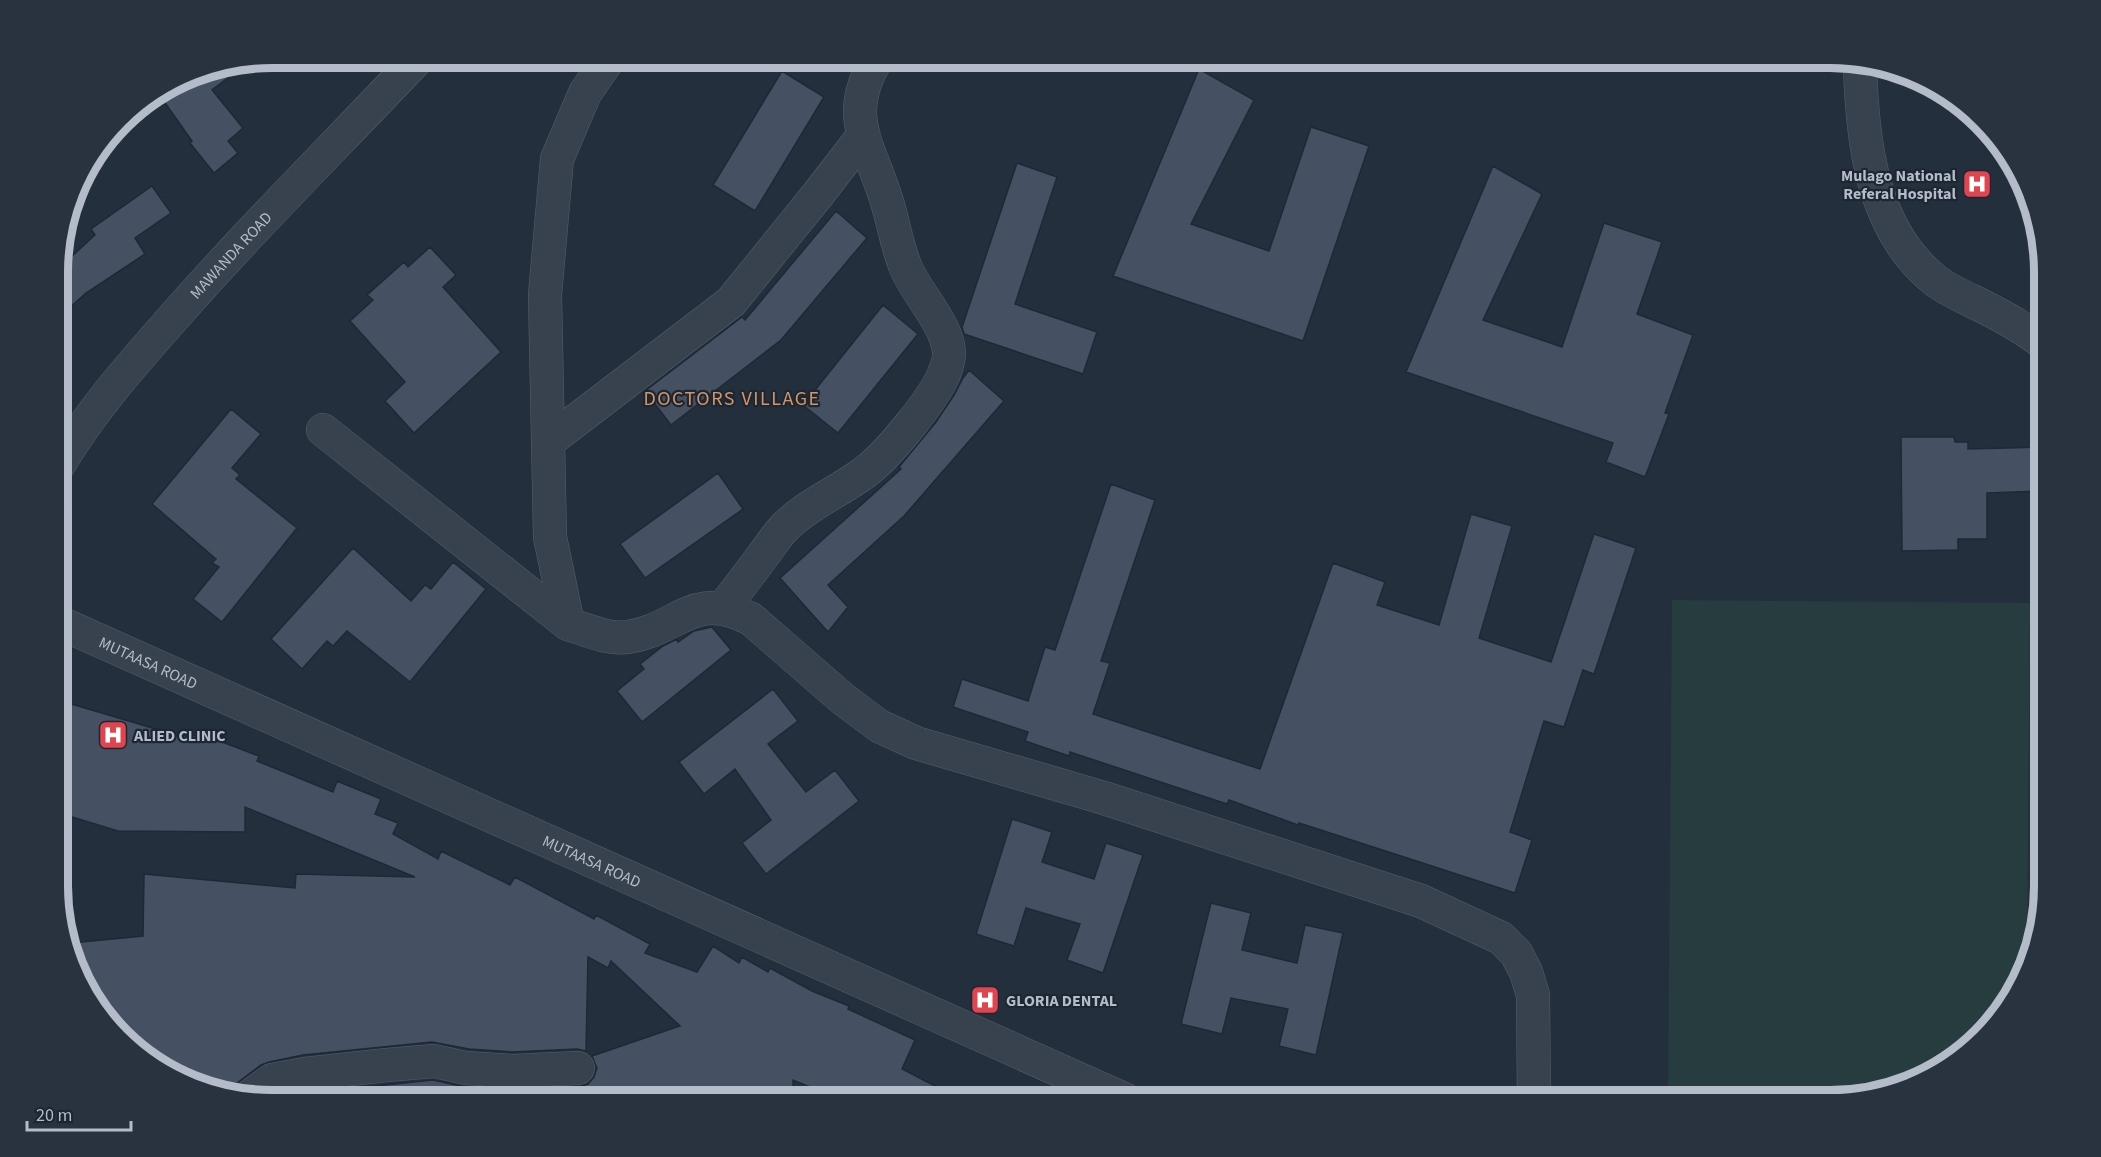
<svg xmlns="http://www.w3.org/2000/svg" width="2101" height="1157" viewBox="0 0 2101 1157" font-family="'Source Sans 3',sans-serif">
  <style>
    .green { fill: #263c3f }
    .building { fill: #455162; stroke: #1f2835; stroke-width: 1.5 }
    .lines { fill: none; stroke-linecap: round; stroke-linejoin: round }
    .minor-casing { stroke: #565f6c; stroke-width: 34 }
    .tertiary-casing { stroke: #565f6c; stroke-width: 34 }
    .minor { stroke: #38414e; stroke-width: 33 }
    .tertiary { stroke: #38414e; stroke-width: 33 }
    .labels { text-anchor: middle; stroke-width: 4.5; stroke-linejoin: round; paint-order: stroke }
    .poi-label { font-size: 16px; font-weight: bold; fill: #b4bcc9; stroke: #1d2633; text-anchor: start }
    .street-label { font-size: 16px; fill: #b4bcc9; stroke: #1d2633 }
    .quarter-label { font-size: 20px; letter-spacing: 1.5px; fill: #d59563; stroke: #1d2633 }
    .rim { fill: none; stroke: #b4bcc9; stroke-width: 8 }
  </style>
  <rect width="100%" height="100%" fill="#242f3e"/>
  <!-- green -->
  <path class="green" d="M 1672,600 L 2030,603 L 2027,956 L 2022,980 L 1948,1064 L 1843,1100 L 1668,1100 Z"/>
  <!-- building -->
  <path class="building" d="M 249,62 L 212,90 L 243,128 L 228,141 L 238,153 L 214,173 L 190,143 L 192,141 L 158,93 L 190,73 Z
    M 1199,69 L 1254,100 L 1191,224 L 1269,251 L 1311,127 L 1369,146 L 1303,341 L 1113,276 Z
    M 782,71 L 824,97 L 755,211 L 713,185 Z
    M 1017,163 L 1057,177 L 1015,304 L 1097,332 L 1083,374 L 964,334 L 962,327 Z
    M 1493,166 L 1542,194 L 1483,320 L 1562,347 L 1604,223 L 1662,242 L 1637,314 L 1693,335 L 1665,413 L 1669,414 L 1645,477 L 1606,462 L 1613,443 L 1406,372 Z
    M 152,186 L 171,213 L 135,238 L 145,254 L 86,293 L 58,318 L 58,269 L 95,235 L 91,229 Z
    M 836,211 L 867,238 L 781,340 L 671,425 L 645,391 L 742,317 L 745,320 Z
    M 430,247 L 456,275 L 443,287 L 501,352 L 414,433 L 385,401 L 405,382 L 350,321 L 373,300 L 367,295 L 404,262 L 408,267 Z
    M 883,305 L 918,334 L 838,433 L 803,405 Z
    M 969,370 L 1004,401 L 904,516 L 828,585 L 848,607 L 828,632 L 780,578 L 901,469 L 899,467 L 936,422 L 954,395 L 963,378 Z
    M 231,409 L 261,434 L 232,468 L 240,475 L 236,479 L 297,528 L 222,622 L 193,599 L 219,567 L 212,563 L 216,559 L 152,504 Z
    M 1901,437 L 1954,437 L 1955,442 L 1968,442 L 1968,449 L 2043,447 L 2043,491 L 1987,493 L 1987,539 L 1958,539 L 1958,550 L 1902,551 Z
    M 718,473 L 743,509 L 645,578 L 620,544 Z
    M 1111,484 L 1155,500 L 1101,661 L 1110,663 L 1093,714 L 1260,769 L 1333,563 L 1385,582 L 1377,605 L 1439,625 L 1471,514 L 1512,526 L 1479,638 L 1551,662 L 1594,534 L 1636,548 L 1594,674 L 1583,670 L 1564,727 L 1544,721 L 1510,832 L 1532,840 L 1515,893 L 1299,823 L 1298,825 L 1229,800 L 1227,804 L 1070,752 L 1069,756 L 1025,741 L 1028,732 L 953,707 L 962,679 L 1028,701 L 1045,647 L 1055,650 Z
    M 353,548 L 411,601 L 425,585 L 431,589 L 453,562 L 486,589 L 410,682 L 347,631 L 333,646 L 327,641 L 302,669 L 271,639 Z
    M 712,627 L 731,650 L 642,722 L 617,691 L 644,669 L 640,664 L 663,646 L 677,639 L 678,642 L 694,631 Z
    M 773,689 L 798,721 L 768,744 L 806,792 L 835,770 L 859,801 L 766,874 L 742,843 L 771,820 L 735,769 L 704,794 L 679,762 Z
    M 58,700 L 159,730 L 158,735 L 176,735 L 181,739 L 184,735 L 222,736 L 222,742 L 259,756 L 257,761 L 333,792 L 337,781 L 381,799 L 375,814 L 398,823 L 393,834 L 438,859 L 441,851 L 510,885 L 515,877 L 594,919 L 596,915 L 650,944 L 645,953 L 697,972 L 713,946 L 739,963 L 742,957 L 768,972 L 770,968 L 812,991 L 849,1006 L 848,1009 L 915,1040 L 902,1069 L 962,1100 L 842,1100 L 793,1080 L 793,1094 L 750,1092 L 750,1100 L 276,1100 L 279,1098 L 308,1093 L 433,1080 L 465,1087 L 511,1090 L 579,1087 L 588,1084 L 594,1077 L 597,1068 L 592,1056 L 680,1026 L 611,961 L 608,968 L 588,957 L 586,1051 L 577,1049 L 512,1052 L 469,1049 L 432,1042 L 303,1055 L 269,1062 L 261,1065 L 237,1083 L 205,1084 L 177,1078 L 101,1016 L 71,943 L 143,936 L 144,874 L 295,888 L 296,874 L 415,877 L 245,807 L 245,832 L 118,831 L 59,813 Z
    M 1012,819 L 1052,832 L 1042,862 L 1094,879 L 1106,843 L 1143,855 L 1103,973 L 1067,960 L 1080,924 L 1026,908 L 1014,946 L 976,934 Z
    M 1211,903 L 1251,913 L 1242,950 L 1297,963 L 1305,925 L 1343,933 L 1316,1055 L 1279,1046 L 1288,1009 L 1231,998 L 1222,1034 L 1181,1024 Z"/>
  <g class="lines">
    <!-- minor casing -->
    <g class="minor-casing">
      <path id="minor" d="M 1860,64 C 1862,140 1871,230 1936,281 C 1946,289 1960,295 1972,301 C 1997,313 2020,325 2042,342
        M 323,430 L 568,624 C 587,630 608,640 628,637 C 680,629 692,589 751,619 L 843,699 L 879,726 L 916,743 L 1104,798 L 1421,901 L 1501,938 L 1516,953 L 1526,972 L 1533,995 L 1534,1100
        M 549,441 L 731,302 L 819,193 L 863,136
        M 723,608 C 737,590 751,572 764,554 C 772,544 778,533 787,525 C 811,502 843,490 869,469 C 891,451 933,400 944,374 C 946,368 950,358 949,352 C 947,324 917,294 906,268 C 897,247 894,224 887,202 C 870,145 841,116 878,57
        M 568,624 L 550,537 L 545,295 L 557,159 L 585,93 L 610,57
        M 251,1095 L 272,1080 L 305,1074 L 387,1065 L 434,1061 L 466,1068 L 512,1071 L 578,1068"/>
    </g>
    <!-- tertiary casing -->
    <g class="tertiary-casing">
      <g id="tertiary">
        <path id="s1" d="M 58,466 C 88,415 127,370 166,326 C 247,233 335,146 419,57"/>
        <path id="s2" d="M 58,622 L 1126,1100"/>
      </g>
    </g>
    <!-- minor -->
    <use href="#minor" class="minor"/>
    <!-- tertiary -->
    <use href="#tertiary" class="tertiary"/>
  </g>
  <!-- icons -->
  <defs>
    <g id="hospital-square" transform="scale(1.5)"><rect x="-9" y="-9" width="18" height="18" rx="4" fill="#e0444e" stroke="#1d2633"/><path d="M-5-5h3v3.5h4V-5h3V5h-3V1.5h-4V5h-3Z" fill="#fff"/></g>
  </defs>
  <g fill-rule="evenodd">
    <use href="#hospital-square" x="1977" y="184"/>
    <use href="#hospital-square" x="113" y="735"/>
    <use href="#hospital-square" x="985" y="1000"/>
  </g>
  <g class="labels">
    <!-- poi labels -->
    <g class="poi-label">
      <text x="1956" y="181" text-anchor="end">Mulago National<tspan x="1956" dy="18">Referal Hospital</tspan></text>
      <text x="134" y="741">ALIED CLINIC</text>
      <text x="1006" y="1006">GLORIA DENTAL</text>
    </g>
    <!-- street labels -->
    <g class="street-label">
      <text dy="6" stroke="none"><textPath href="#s1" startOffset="273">MAWANDA ROAD</textPath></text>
      <text dy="6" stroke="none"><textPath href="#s2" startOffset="99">MUTAASA ROAD</textPath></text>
      <text dy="6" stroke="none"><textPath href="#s2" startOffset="585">MUTAASA ROAD</textPath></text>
    </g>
    <!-- quarter labels -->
    <g class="quarter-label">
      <text x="732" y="405">DOCTORS VILLAGE</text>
    </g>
  </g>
  <!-- crop -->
  <path d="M0 0H2101V1157H0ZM272 68H1830A204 204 0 0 1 2034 272V886A204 204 0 0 1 1830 1090H272A204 204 0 0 1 68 886V272A204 204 0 0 1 272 68Z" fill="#29323f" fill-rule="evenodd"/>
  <path class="rim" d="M272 68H1830A204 204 0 0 1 2034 272V886A204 204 0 0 1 1830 1090H272A204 204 0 0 1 68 886V272A204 204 0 0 1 272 68Z"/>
  <!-- scale -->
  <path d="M27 1121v9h104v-9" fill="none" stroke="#b4bcc9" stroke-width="3"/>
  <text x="36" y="1121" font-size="18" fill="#b4bcc9" stroke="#1d2633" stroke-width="4.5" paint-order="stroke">20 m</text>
</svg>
